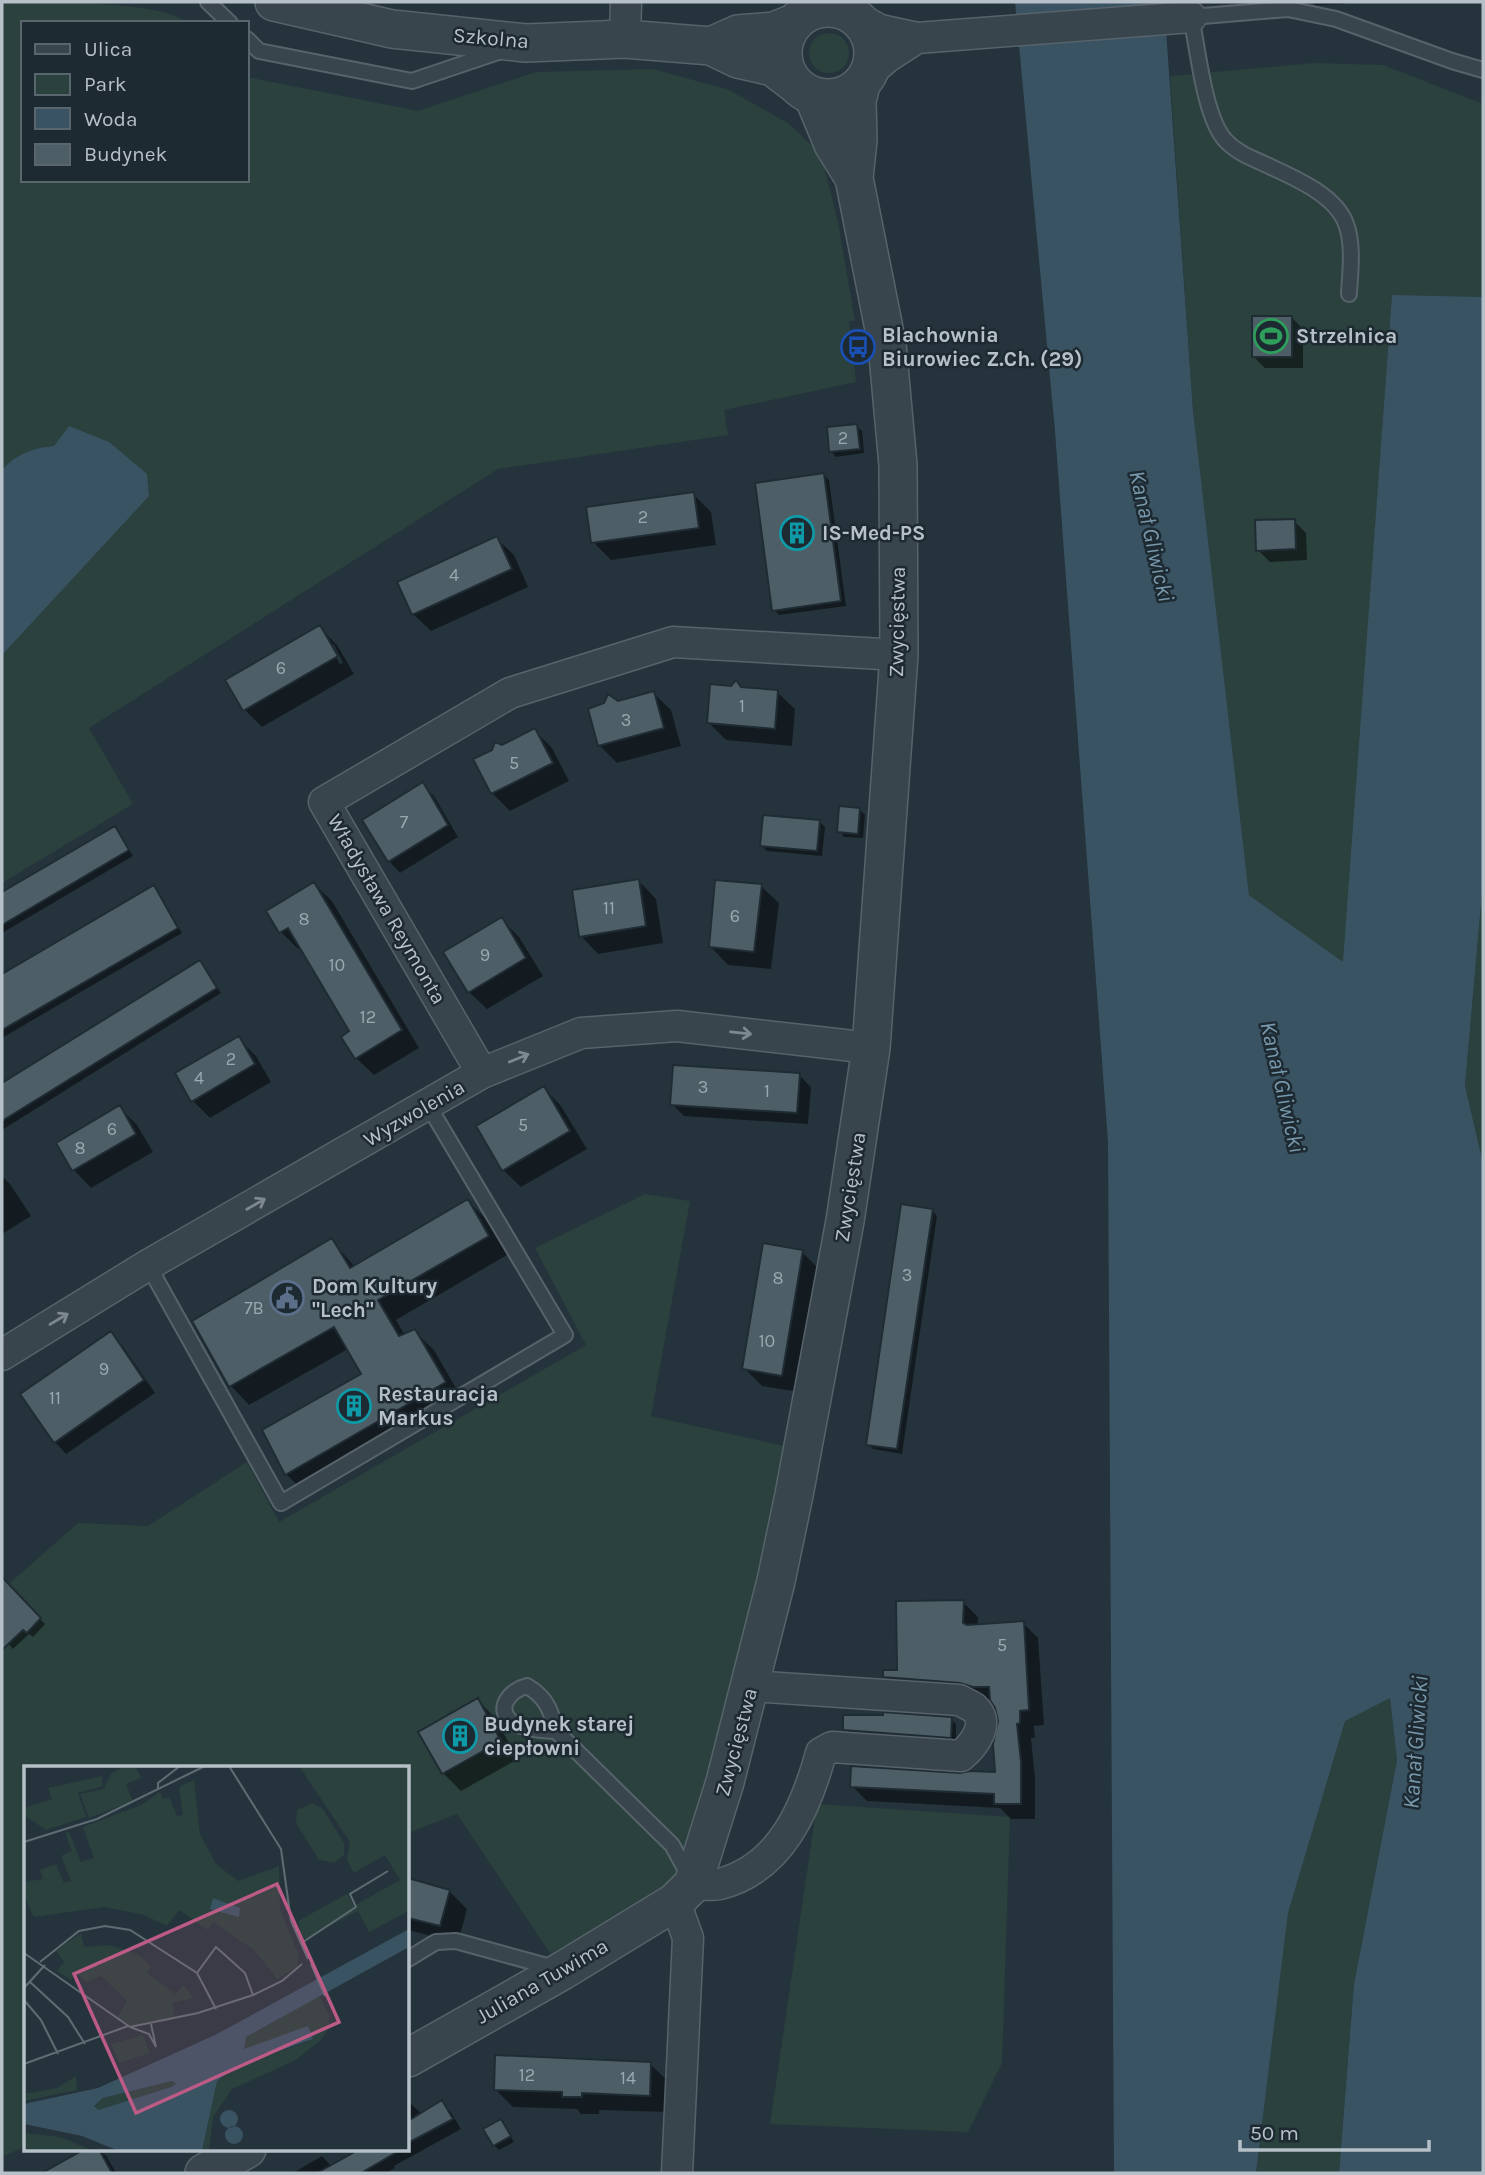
<svg xmlns="http://www.w3.org/2000/svg" width="1485" height="2175" viewBox="0 0 1485 2175" font-family="Karla,sans-serif">
  <style>
    .green { fill: #2a413d }
    .water { fill: #3a5363 }
    .shadow { fill: #0007; fill-rule: evenodd }
    .building { fill: #4e5e67; stroke: #202c34; stroke-width: 2 }
    .lines { fill: none; stroke-linecap: round; stroke-linejoin: round }
    .service-casing { stroke: #57636b; stroke-width: 18 }
    .minor-casing { stroke: #57636b; stroke-width: 33 }
    .tertiary-casing { stroke: #57636b; stroke-width: 40 }
    .service { stroke: #39454d; stroke-width: 14 }
    .minor { stroke: #39454d; stroke-width: 30 }
    .tertiary { stroke: #39454d; stroke-width: 37 }
    .oneway { stroke: #7d8991 }
    .labels { text-anchor: middle; stroke-width: 5; stroke-linejoin: round; paint-order: stroke }
    .number-label { font-size: 18px; fill: #9ba8b0 }
    .street-label { font-size: 21px; fill: #b5c0c8; stroke: #1e2a32 }
    .poi-label { font-size: 21px; font-weight: bold; fill: #b5c0c8; stroke: #1e2a32; text-anchor: start }
    .water-label { font-size: 23px; font-style: italic; fill: #7797aa; stroke: #1e2a32 }
    .inset-road { fill: none; stroke: #5f6c74; stroke-width: 2 }
    .view { fill: #bd5b87; fill-opacity: 0.15; stroke: #bd5b87; stroke-width: 3.5 }
    .inset-edge { fill: none; stroke: #b5c0c8; stroke-width: 3.5 }
  </style>
  <rect width="100%" height="100%" fill="#25343c"/>
  <!-- green -->
  <path class="green" d="M 2,2 C 47,2 158,0 189,23 L 23,23 L 23,180 L 247,180 L 247,77 L 418,111 L 536,72 L 653,69 L 729,90 L 788,123 L 821,154 L 838,222 L 855,321 L 849,321 L 856,382 L 724,410 L 728,435 L 498,469 L 89,728 L 133,804 L 2,883 Z
    M809 53a20 20 0 1 1 40 0a20 20 0 1 1-40 0Z
    M 1314,63 L 1383,65 L 1483,104 L 1483,297 L 1392,296 L 1344,963 L 1249,895 L 1193,411 L 1170,76 Z
    M 1483,881 L 1483,1163 L 1465,1086 Z
    M 645,1194 L 690,1201 L 651,1416 L 802,1450 L 693,1884 L 562,1971 L 457,1814 L 408,1833 L 408,1767 L 26,1767 L 26,2146 L 2,2157 L 2,1590 L 78,1523 L 148,1526 L 247,1462 L 279,1522 L 586,1345 L 535,1248 Z
    M 1390,1697 L 1397,1760 L 1354,1984 L 1339,2173 L 1256,2173 L 1288,1913 L 1345,1721 Z
    M 817,1804 L 1010,1817 L 1002,2063 L 968,2132 L 770,2124 Z"/>
  <!-- water -->
  <path class="water" d="M 1015,2 L 1164,2 L 1193,411 L 1249,895 L 1343,962 L 1392,295 L 1483,297 L 1483,881 L 1465,1086 L 1483,1163 L 1483,2173 L 1339,2173 L 1354,1984 L 1397,1760 L 1390,1698 L 1345,1721 L 1288,1913 L 1256,2173 L 1114,2173 L 1108,1141 L 1055,431 Z
    M 69,426 L 109,442 L 147,474 L 149,496 L 2,655 L 2,470 C 16,454 33,448 54,446 Z"/>
  <!-- shadow -->
  <path class="shadow" d="M 1312,2 L 1345,2 L 1345,4 L 1315,5 Z
    M 1292,318 L 1303,329 L 1303,368 L 1265,368 L 1254,357 Z
    M 856,426 L 862,431 L 864,453 L 836,457 L 831,451 Z
    M 824,475 L 829,480 L 846,606 L 779,615 L 774,610 Z
    M 693,494 L 711,512 L 716,545 L 611,560 L 593,542 Z
    M 1294,521 L 1306,533 L 1307,560 L 1270,562 L 1258,550 Z
    M 496,538 L 514,555 L 528,587 L 431,631 L 413,614 Z
    M 319,627 L 337,645 L 354,674 L 262,727 L 245,710 ZM 329,645 L 334,645 L 343,663 L 340,664 Z
    M 737,682 L 743,689 L 777,692 L 795,709 L 792,746 L 726,740 L 708,722 Z
    M 653,693 L 671,710 L 681,746 L 617,763 L 599,745 Z
    M 535,731 L 552,748 L 569,781 L 510,811 L 492,793 L 502,747 Z
    M 422,785 L 434,796 L 458,837 L 400,873 L 389,861 Z
    M 860,810 L 865,815 L 863,838 L 844,837 L 839,831 Z
    M 820,822 L 825,827 L 822,856 L 767,851 L 762,846 Z
    M 114,828 L 133,856 L 2,933 L 2,894 Z
    M 639,881 L 656,899 L 663,943 L 598,954 L 581,936 Z
    M 314,884 L 332,901 L 419,1048 L 374,1075 L 356,1058 L 352,1032 L 302,947 L 298,949 L 281,932 Z
    M 761,886 L 779,903 L 771,969 L 728,965 L 711,947 Z
    M 154,888 L 182,933 L 2,1038 L 2,976 Z
    M 502,920 L 519,937 L 543,976 L 487,1009 L 469,992 Z
    M 200,962 L 221,993 L 2,1130 L 2,1085 Z
    M 238,1038 L 256,1056 L 271,1082 L 210,1118 L 193,1101 Z
    M 799,1075 L 811,1087 L 808,1124 L 684,1116 L 672,1104 Z
    M 544,1088 L 561,1106 L 587,1149 L 521,1187 L 503,1170 Z
    M 119,1107 L 137,1125 L 153,1152 L 91,1188 L 74,1170 L 58,1143 Z
    M 2,1176 L 10,1184 L 31,1216 L 2,1234 Z
    M 468,1201 L 487,1220 L 507,1255 L 396,1320 L 405,1335 L 414,1331 L 434,1350 L 464,1402 L 305,1493 L 286,1474 L 364,1375 L 348,1349 L 249,1405 L 231,1386 L 332,1241 L 355,1267 Z
    M 932,1210 L 937,1216 L 902,1454 L 873,1449 L 868,1444 Z
    M 802,1252 L 820,1270 L 799,1392 L 762,1386 L 744,1368 Z
    M 110,1334 L 122,1345 L 155,1393 L 66,1454 L 55,1442 Z
    M 12,1590 L 45,1624 L 33,1637 L 29,1634 L 13,1649 L 2,1637 L 2,1600 Z
    M 963,1602 L 978,1617 L 978,1626 L 1023,1623 L 1038,1638 L 1044,1725 L 1034,1726 L 1035,1738 L 1031,1738 L 1035,1778 L 1035,1819 L 1011,1819 L 1000,1808 L 867,1801 L 852,1786 L 997,1774 L 1000,1721 L 993,1702 L 977,1697 L 900,1692 L 885,1677 L 898,1671 Z
    M 478,1700 L 495,1718 L 518,1759 L 461,1791 L 443,1773 Z
    M 951,1719 L 956,1724 L 956,1742 L 850,1735 L 845,1729 Z
    M 408,1880 L 449,1891 L 467,1909 L 458,1943 L 408,1930 Z
    M 650,2064 L 668,2081 L 667,2112 L 599,2110 L 599,2114 L 581,2114 L 577,2109 L 513,2107 L 495,2089 Z
    M 442,2103 L 451,2112 L 461,2129 L 394,2166 L 395,2168 L 385,2173 L 293,2173 L 322,2156 L 332,2167 L 363,2149 L 408,2149 L 408,2106 L 411,2104 L 421,2113 Z
    M 501,2121 L 514,2142 L 499,2150 L 494,2145 Z
    M 89,2149 L 99,2149 L 107,2157 L 116,2173 L 46,2173 Z"/>
  <!-- building -->
  <path class="building" d="M 1252,316 L 1292,316 L 1292,357 L 1252,357 Z
    M 857,424 L 860,449 L 829,452 L 827,427 Z
    M 824,473 L 841,601 L 772,611 L 755,483 Z
    M 694,492 L 699,528 L 591,543 L 586,507 Z
    M 1295,519 L 1296,549 L 1256,551 L 1255,520 Z
    M 497,536 L 512,569 L 412,615 L 397,582 Z
    M 320,625 L 338,656 L 243,711 L 225,680 Z
    M 736,680 L 741,687 L 778,690 L 775,729 L 707,723 L 710,684 L 731,686 Z
    M 654,691 L 664,728 L 598,746 L 588,709 L 604,703 L 608,694 L 618,701 Z
    M 535,728 L 553,763 L 491,794 L 473,759 L 492,750 L 495,742 L 502,745 Z
    M 423,782 L 448,825 L 388,862 L 362,820 Z
    M 839,806 L 860,808 L 858,834 L 837,832 Z
    M 763,815 L 820,820 L 817,851 L 760,846 Z
    M 115,826 L 129,850 L 2,925 L 2,892 Z
    M 639,879 L 646,926 L 579,937 L 572,890 Z
    M 715,880 L 762,884 L 754,952 L 709,947 Z
    M 314,882 L 402,1030 L 355,1059 L 341,1037 L 349,1031 L 288,928 L 279,933 L 266,911 Z
    M 154,885 L 178,928 L 2,1030 L 2,974 Z
    M 502,917 L 526,958 L 468,993 L 443,952 Z
    M 200,960 L 217,988 L 2,1121 L 2,1083 Z
    M 239,1036 L 255,1064 L 191,1102 L 175,1073 Z
    M 673,1065 L 800,1073 L 797,1113 L 670,1105 Z
    M 544,1086 L 570,1131 L 502,1171 L 476,1126 Z
    M 120,1105 L 136,1134 L 72,1171 L 56,1143 Z
    M 468,1199 L 489,1236 L 378,1300 L 399,1336 L 415,1329 L 446,1382 L 285,1475 L 262,1430 L 361,1374 L 334,1327 L 229,1387 L 192,1321 L 332,1238 L 350,1268 Z
    M 901,1204 L 933,1209 L 897,1449 L 866,1445 Z
    M 763,1243 L 803,1250 L 782,1376 L 742,1369 Z
    M 111,1331 L 144,1380 L 54,1443 L 20,1394 Z
    M 2,1577 L 41,1618 L 27,1633 L 23,1630 L 2,1650 Z
    M 964,1600 L 963,1623 L 967,1625 L 1024,1621 L 1029,1710 L 1020,1711 L 1020,1723 L 1017,1724 L 1021,1762 L 1021,1804 L 994,1804 L 994,1794 L 850,1787 L 851,1766 L 960,1773 L 970,1771 L 995,1772 L 993,1744 L 998,1721 L 995,1708 L 990,1700 L 989,1687 L 973,1687 L 960,1683 L 883,1677 L 883,1670 L 897,1670 L 896,1601 Z
    M 478,1698 L 501,1741 L 442,1774 L 418,1732 Z
    M 883,1712 L 952,1717 L 951,1738 L 843,1730 L 843,1715 L 883,1715 Z
    M 408,1878 L 450,1890 L 440,1926 L 408,1918 Z
    M 495,2055 L 651,2062 L 650,2096 L 582,2093 L 582,2097 L 562,2097 L 562,2092 L 494,2090 Z
    M 442,2100 L 453,2119 L 408,2143 L 408,2121 Z
    M 501,2119 L 511,2136 L 493,2146 L 483,2129 Z
    M 85,2149 L 99,2149 L 112,2173 L 42,2173 Z
    M 360,2149 L 402,2149 L 361,2173 L 317,2173 Z"/>
  <g class="lines">
    <!-- service casing -->
    <g class="service-casing">
      <path id="service" d="M 208,2 L 230,23
        M 247,39 L 259,51 L 412,81 L 501,51
        M 1349,294 C 1350,273 1354,245 1346,224 C 1336,196 1297,179 1271,167 C 1255,159 1238,154 1225,140 C 1204,116 1198,49 1191,17 L 1288,9 L 1336,19 L 1452,61 L 1483,70
        M 148,1265 L 281,1503 L 565,1335 L 428,1105
        M 556,1731 C 542,1730 525,1730 512,1722 C 494,1708 511,1690 527,1686 C 546,1697 551,1710 556,1731 L 672,1845 L 689,1876
        M 408,1959 L 436,1942 L 456,1941 L 554,1968"/>
    </g>
    <!-- minor casing -->
    <g class="minor-casing">
      <path id="minor" d="M 856,17 L 880,30 L 917,38 L 1191,17
        M 625,39 L 626,2
        M 870,72 L 886,58 L 917,38
        M 482,1073 L 324,802 L 510,693 L 673,642 L 899,655
        M 2,1355 L 148,1265 L 482,1073 L 581,1033 L 677,1026 L 871,1048
        M 693,1884 C 702,1884 713,1886 720,1884 C 781,1868 806,1808 821,1753 L 832,1747 L 961,1756 C 974,1745 991,1723 974,1708 C 970,1705 963,1702 959,1700 L 751,1686
        M 675,1902 L 688,1938 L 677,2173"/>
    </g>
    <!-- tertiary casing -->
    <g class="tertiary-casing">
      <path id="tertiary" d="M 274,2 L 392,29 L 526,43 L 625,39 L 711,46 L 738,59 L 773,67 L 794,83
        M783 53a45 45 0 1 1 90 0a45 45 0 1 1-90 0Z
        M 711,46 L 738,34 L 774,31 L 794,23
        M 813,96 L 833,144 L 854,178
        M 408,2058 L 562,1971 L 675,1902 L 693,1884 L 725,1782 L 776,1581 L 794,1495 L 845,1221 L 871,1048 L 899,655 L 898,465 L 887,344 L 854,178 L 858,140 L 857,101 L 861,85
        M 204,2173 L 247,2149"/>
    </g>
    <!-- service -->
    <use href="#service" class="service"/>
    <!-- minor -->
    <use href="#minor" class="minor"/>
    <!-- tertiary -->
    <use href="#tertiary" class="tertiary"/>
  </g>
  <!-- one-way arrows -->
  <defs><path id="oneway-shaft" d="M-6 0H5M1.5-3L5.5 0L1.5 3" fill="none" stroke-width="1.6" stroke-linecap="round" stroke-linejoin="round" transform="scale(1.75)"/></defs>
  <g class="oneway">
    <use href="#oneway-shaft" transform="translate(741 1033) rotate(6)"/>
    <use href="#oneway-shaft" transform="translate(519 1058) rotate(-22)"/>
    <use href="#oneway-shaft" transform="translate(256 1204) rotate(-30)"/>
    <use href="#oneway-shaft" transform="translate(59 1319) rotate(-31)"/>
  </g>
  <!-- icons -->
  <defs>
    <g id="stadium-ring" transform="scale(1.75)"><circle r="9.5" fill="#1e2a32" stroke="#2e9e5b" stroke-width="1.5"/><path d="M0-5a6.5 5 0 1 0 0 10a6.5 5 0 1 0 0-10ZM-3.5-1.8h7v3.6h-7Z" fill="#2e9e5b"/></g>
    <g id="bus-ring" transform="scale(1.75)"><circle r="9.5" fill="#1e2a32" stroke="#1a4fb4" stroke-width="1.5"/><path d="M-5-6H5V4H4V6H2V4H-2V6H-4V4H-5ZM-3.5-4V0h7V-4ZM-3.5 1.2v1.5H-2V1.2ZM2 1.2v1.5H3.5V1.2Z" fill="#1a4fb4"/></g>
    <g id="building-ring" transform="scale(1.75)"><circle r="9.5" fill="#1e2a32" stroke="#0f9aa8" stroke-width="1.5"/><path d="M-4-6H4V6H1V3H-1V6H-4ZM-2.5-4.3h1.7v1.8h-1.7ZM.8-4.3h1.7v1.8H.8ZM-2.5-1h1.7V.8h-1.7ZM.8-1h1.7V.8H.8Z" fill="#0f9aa8"/></g>
    <g id="civic-ring" transform="scale(1.75)"><circle r="9.5" fill="#1e2a32" stroke="#5c6f8a" stroke-width="1.5"/><path d="M-.6-6.5H3V-4.5H.6V-3L4-1V1h2V6H-6V1h2V-1L-.6-3ZM-1.2 2.5V6h2.4V2.5Z" fill="#5c6f8a"/></g>
  </defs>
  <g fill-rule="evenodd">
    <use href="#stadium-ring" x="1271" y="336"/>
    <use href="#bus-ring" x="858" y="347"/>
    <use href="#building-ring" x="797" y="533"/>
    <use href="#civic-ring" x="287" y="1298"/>
    <use href="#building-ring" x="354" y="1406"/>
    <use href="#building-ring" x="460" y="1736"/>
  </g>
  <g class="labels">
    <!-- number labels -->
    <g class="number-label">
      <text x="843" y="444">2</text>
      <text x="643" y="523">2</text>
      <text x="454" y="581">4</text>
      <text x="281" y="674">6</text>
      <text x="742" y="712">1</text>
      <text x="626" y="726">3</text>
      <text x="514" y="769">5</text>
      <text x="404" y="828">7</text>
      <text x="609" y="914">11</text>
      <text x="735" y="922">6</text>
      <text x="304" y="925">8</text>
      <text x="485" y="961">9</text>
      <text x="337" y="971">10</text>
      <text x="368" y="1023">12</text>
      <text x="231" y="1065">2</text>
      <text x="199" y="1084">4</text>
      <text x="703" y="1093">3</text>
      <text x="767" y="1097">1</text>
      <text x="523" y="1131">5</text>
      <text x="112" y="1135">6</text>
      <text x="80" y="1154">8</text>
      <text x="907" y="1281">3</text>
      <text x="778" y="1284">8</text>
      <text x="254" y="1314">7B</text>
      <text x="767" y="1347">10</text>
      <text x="104" y="1375">9</text>
      <text x="55" y="1404">11</text>
      <text x="1002" y="1651">5</text>
      <text x="527" y="2081">12</text>
      <text x="628" y="2084">14</text>
    </g>
    <!-- street labels -->
    <g class="street-label">
      <text transform="translate(491 38) rotate(5)" y="7">Szkolna</text>
      <text transform="translate(897 622) rotate(-89)" y="7">Zwycięstwa</text>
      <text transform="translate(387 909) rotate(60)" y="7">Władysława Reymonta</text>
      <text transform="translate(414 1113) rotate(-30)" y="7">Wyzwolenia</text>
      <text transform="translate(850 1187) rotate(-81)" y="7">Zwycięstwa</text>
      <text transform="translate(736 1742) rotate(-75)" y="7">Zwycięstwa</text>
      <text transform="translate(542 1981) rotate(-30)" y="7">Juliana Tuwima</text>
    </g>
    <!-- poi labels -->
    <g class="poi-label">
      <text x="882" y="342">Blachownia<tspan x="882" dy="24">Biurowiec Z.Ch. (29)</tspan></text>
      <text x="1296" y="343">Strzelnica</text>
      <text x="822" y="540">IS-Med-PS</text>
      <text x="312" y="1293">Dom Kultury<tspan x="312" dy="24">"Lech"</tspan></text>
      <text x="378" y="1401">Restauracja<tspan x="378" dy="24">Markus</tspan></text>
      <text x="484" y="1731">Budynek starej<tspan x="484" dy="24">ciepłowni</tspan></text>
    </g>
    <!-- water labels -->
    <g class="water-label">
      <text transform="translate(1152 536) rotate(77)" y="8">Kanał Gliwicki</text>
      <text transform="translate(1283 1087) rotate(77)" y="8">Kanał Gliwicki</text>
      <text transform="translate(1415 1742) rotate(-86)" y="8">Kanał Gliwicki</text>
    </g>
  </g>
  <!-- overview -->
  <g transform="translate(24 1766)">
    <rect width="385" height="385" fill="#25343c"/>
    <path d="M 101,0 L 112,2 L 117,12 L 102,18 L 109,35 L 65,52 L 56,28 L 80,23 L 87,8 ZM 275,0 L 385,0 L 385,145 L 345,166 L 334,145 L 281,173 L 277,169 L 274,155 L 323,128 L 330,140 L 376,114 L 361,89 L 330,107 L 323,94 L 326,76 ZM 78,10 L 79,20 L 54,27 L 62,51 L 22,64 L 0,49 L 0,42 L 28,33 L 24,22 ZM 170,14 L 176,68 L 192,98 L 214,115 L 255,100 L 256,144 L 275,189 L 273,201 L 253,213 L 230,184 L 189,156 L 184,164 L 155,144 L 143,160 L 120,149 L 81,141 L 10,151 L 0,129 L 0,116 L 19,113 L 16,104 L 32,98 L 40,117 L 47,115 L 37,90 L 48,85 L 41,67 L 45,66 L 57,96 L 70,92 L 59,61 L 117,39 L 136,26 L 139,33 L 145,31 L 153,50 L 159,49 L 155,21 ZM 288,37 L 299,43 L 320,77 L 320,89 L 310,97 L 295,94 L 272,57 L 273,44 ZM 57,167 L 60,181 L 85,179 L 114,188 L 127,201 L 123,207 L 152,228 L 159,219 L 170,232 L 148,237 L 151,253 L 106,261 L 93,252 L 103,235 L 77,210 L 62,216 L 52,207 L 47,214 L 33,205 L 40,196 L 32,185 ZM 295,230 L 305,249 L 305,262 L 297,274 L 270,295 L 208,323 L 189,351 L 185,385 L 178,385 L 193,315 L 213,300 L 289,274 L 219,283 L 222,271 ZM 119,269 L 126,287 L 95,297 L 87,278 ZM 52,310 L 53,324 L 0,335 L 0,328 L 33,322 ZM 149,315 L 153,318 L 147,321 L 74,344 L 70,340 L 79,332 ZM 0,367 L 36,371 L 70,385 L 0,385 Z" fill="#2a413d"/>
    <path d="M 189,132 L 216,142 L 215,151 L 186,143 ZM 385,163 L 385,181 L 222,271 L 220,283 L 284,260 L 289,273 L 213,300 L 193,315 L 178,385 L 95,385 L 58,370 L 0,358 L 0,338 L 74,322 L 193,268 ZM 148,315 L 152,318 L 147,321 L 74,344 L 70,340 L 79,332 ZM196 353a9 9 0 1 1 18 0a9 9 0 1 1-18 0ZM201 369a9 9 0 1 1 18 0a9 9 0 1 1-18 0Z" fill="#3a5363" fill-rule="evenodd"/>
    <path class="inset-road" d="M 205,0 L 257,83 L 267,155 L 284,193M 134,23 L 134,17 L 156,0M 0,76 L 73,53 L 181,0M 276,178 L 332,141 L 326,128 L 364,105M 0,187 L 106,261 L 174,247 L 229,229 L 258,215 L 278,198M 16,196 L 55,165 L 81,160 L 106,164 L 173,207 L 192,243M 287,198 L 301,230M 173,207 L 192,181 L 221,207 L 229,229M 6,216 L 44,251 L 61,278M 0,222 L 21,199M 0,234 L 17,254 L 34,288M 106,261 L 125,268 L 132,281 L 127,258M 0,298 L 104,260"/>
    <path class="view" d="M 253,118 L 315,256 L 112,347 L 50,208 Z"/>
    <rect width="385" height="385" class="inset-edge"/>
  </g>
  <!-- border -->
  <rect width="1485" height="2175" fill="none" stroke="#b5c0c8" stroke-width="7"/>
  <!-- legend -->
  <rect x="21" y="21" width="228" height="161" fill="#1e2a32" stroke="#5a666e" stroke-width="2"/>
  <rect x="35" y="44" width="35" height="10" fill="#39454d" stroke="#5a666e" stroke-width="2"/>
  <text x="84" y="56" font-size="21" fill="#b5c0c8">Ulica</text>
  <rect x="35" y="74" width="35" height="21" fill="#2a413d" stroke="#5a666e" stroke-width="2"/>
  <text x="84" y="91" font-size="21" fill="#b5c0c8">Park</text>
  <rect x="35" y="108" width="35" height="21" fill="#3a5363" stroke="#5a666e" stroke-width="2"/>
  <text x="84" y="126" font-size="21" fill="#b5c0c8">Woda</text>
  <rect x="35" y="144" width="35" height="21" fill="#4e5e67" stroke="#5a666e" stroke-width="2"/>
  <text x="84" y="161" font-size="21" fill="#b5c0c8">Budynek</text>
  <!-- scale -->
  <path d="M1240 2140v10h189v-10" fill="none" stroke="#b5c0c8" stroke-width="3.5"/>
  <text x="1250" y="2140" font-size="21" fill="#b5c0c8" stroke="#1e2a32" stroke-width="5" paint-order="stroke">50 m</text>
</svg>
